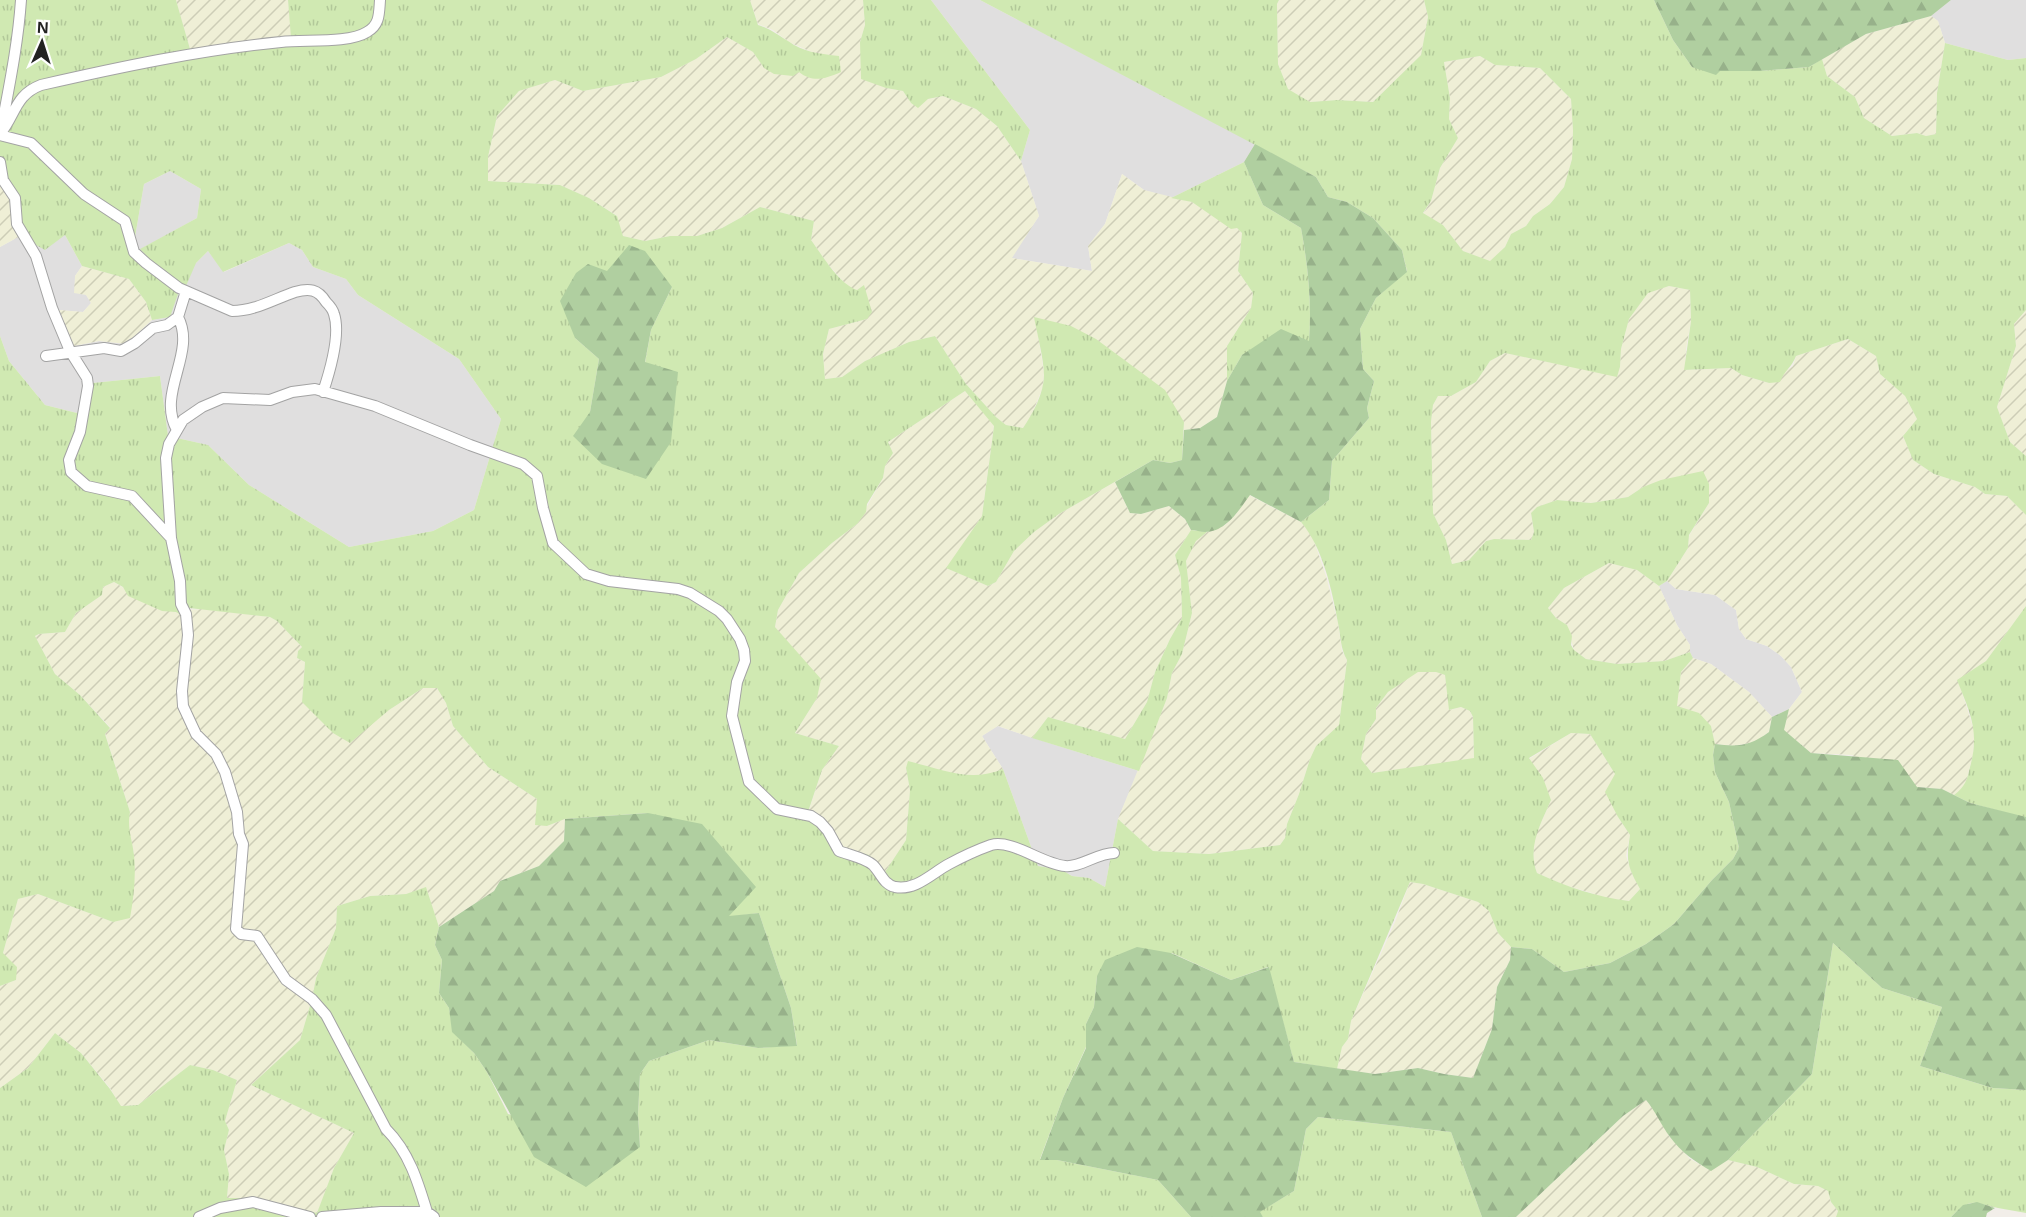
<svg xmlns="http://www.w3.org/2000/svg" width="2026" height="1217" viewBox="0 0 2026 1217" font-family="Helvetica,sans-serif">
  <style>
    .residential { fill: #e0dfdf }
    .farmland { fill: url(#farmland-furrows) }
    .grass { fill: url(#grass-tufts); fill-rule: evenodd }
    .forest { fill: url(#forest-firs) }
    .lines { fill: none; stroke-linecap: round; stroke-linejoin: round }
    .street-casing { stroke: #a3a3a3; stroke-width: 12 }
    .street { stroke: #fff; stroke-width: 10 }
  </style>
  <defs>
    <pattern id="farmland-furrows" width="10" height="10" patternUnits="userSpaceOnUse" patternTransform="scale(1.5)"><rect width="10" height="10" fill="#efefd6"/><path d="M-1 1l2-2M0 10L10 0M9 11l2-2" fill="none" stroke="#cdcdb7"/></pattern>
    <pattern id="grass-tufts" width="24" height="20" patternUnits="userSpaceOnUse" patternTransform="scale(1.5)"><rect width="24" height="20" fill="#d0e9b2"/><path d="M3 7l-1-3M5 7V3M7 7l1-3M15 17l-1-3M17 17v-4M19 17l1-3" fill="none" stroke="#b2c899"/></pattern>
    <pattern id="forest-firs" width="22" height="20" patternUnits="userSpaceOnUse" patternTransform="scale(1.5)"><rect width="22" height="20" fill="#b0cfa0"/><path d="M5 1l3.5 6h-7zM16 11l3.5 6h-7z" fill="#97b18a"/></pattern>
  </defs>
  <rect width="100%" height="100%" fill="#f2eee9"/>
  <!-- residential -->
  <path class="residential" d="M 931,0 L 980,0 L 1255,144 L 1244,162 L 1171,198 L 1144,190 L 1122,174 L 1105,224 L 1088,246 L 1092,271 L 1011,258 L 1039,216 L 1021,161 L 1030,130 Z
    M 1951,0 L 2026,0 L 2026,58 L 2008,60 L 1945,43 L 1938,21 L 1931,16 Z
    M 170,171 L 201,189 L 197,218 L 141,249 L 196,263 L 208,251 L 224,272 L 289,243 L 302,250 L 313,267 L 346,279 L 358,295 L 459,359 L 501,419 L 474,510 L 433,531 L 349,547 L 249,485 L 208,445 L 168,436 L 160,376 L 93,383 L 77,413 L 45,405 L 9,361 L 0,336 L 0,247 L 20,236 L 65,235 L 82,266 L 75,276 L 91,303 L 83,312 L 60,310 L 74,346 L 99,341 L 126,344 L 152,320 L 170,317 L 132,255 L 144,184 Z
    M 1667,581 L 1676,589 L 1715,595 L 1736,610 L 1739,629 L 1746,639 L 1767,646 L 1781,656 L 1791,667 L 1802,692 L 1789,709 L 1772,717 L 1749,692 L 1711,664 L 1693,658 L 1690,652 L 1690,645 L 1677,625 L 1659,586 Z
    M 997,726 L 1055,745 L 1139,771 L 1118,819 L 1105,887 L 1089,878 L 1072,876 L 1062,870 L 1038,866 L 1003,769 L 982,736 Z"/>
  <!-- farmland -->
  <path class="farmland" d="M 176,0 L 288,0 L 292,38 L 190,49 Z
    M 750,0 L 863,0 L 865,25 L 860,42 L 886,88 L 903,91 L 911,103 L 943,96 L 976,109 L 997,126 L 1021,161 L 1039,216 L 1012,258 L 1092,271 L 1088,246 L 1105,224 L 1122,174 L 1144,190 L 1192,202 L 1237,228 L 1242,233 L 1238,271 L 1253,293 L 1251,308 L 1227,346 L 1227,381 L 1217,417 L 1200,428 L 1184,430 L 1184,422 L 1035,317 L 1044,373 L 1043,387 L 1031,416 L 1023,428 L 1006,425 L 996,417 L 966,384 L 935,336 L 909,342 L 865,361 L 842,377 L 825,379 L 823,354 L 829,329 L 867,319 L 863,286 L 857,290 L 849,288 L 827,263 L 811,240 L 814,221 L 760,207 L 722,228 L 697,236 L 670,236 L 645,241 L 623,236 L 616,215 L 589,198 L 560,185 L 488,181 L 488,157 L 497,116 L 519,91 L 555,80 L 583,91 L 661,77 L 696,59 L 727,37 L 753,52 L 764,68 L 816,54 L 789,42 L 773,30 L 758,24 Z
    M 1279,0 L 1424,0 L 1428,17 L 1421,55 L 1373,102 L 1337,100 L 1309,102 L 1288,89 L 1278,64 L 1277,4 Z
    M 1931,16 L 1938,21 L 1945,43 L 1937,93 L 1936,134 L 1926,136 L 1917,133 L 1892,136 L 1864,118 L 1855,97 L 1827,76 L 1822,59 L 1866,34 Z
    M 1480,56 L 1495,65 L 1540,68 L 1571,99 L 1573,131 L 1572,159 L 1564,187 L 1550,204 L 1533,216 L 1526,226 L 1511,234 L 1505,247 L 1490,262 L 1463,251 L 1443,225 L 1423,214 L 1431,201 L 1440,168 L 1458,138 L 1449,119 L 1450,98 L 1444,62 Z
    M 0,181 L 12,199 L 20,236 L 0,247 Z
    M 82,266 L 129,279 L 146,302 L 152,320 L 126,344 L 99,341 L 74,346 L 59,310 L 83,312 L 91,303 L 86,295 L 74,293 L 75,276 Z
    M 1669,286 L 1690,290 L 1691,321 L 1686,349 L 1685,370 L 1731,368 L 1742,375 L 1769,383 L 1793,366 L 1796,356 L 1848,339 L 1876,356 L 1880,374 L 1905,396 L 1917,419 L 1903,436 L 1913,460 L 1934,474 L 1975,487 L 1985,494 L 2007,496 L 2026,515 L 2026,606 L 1986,661 L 1958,680 L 1975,733 L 1973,755 L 1966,782 L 1962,789 L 1954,795 L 1942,789 L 1917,787 L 1852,755 L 1811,753 L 1783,730 L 1789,709 L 1802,692 L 1791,667 L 1781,656 L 1767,646 L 1746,639 L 1739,629 L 1736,610 L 1715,595 L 1676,589 L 1667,581 L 1688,548 L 1689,536 L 1709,503 L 1643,487 L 1628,497 L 1591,503 L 1557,500 L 1538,507 L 1531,514 L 1534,532 L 1531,540 L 1494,539 L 1486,541 L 1469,560 L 1452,564 L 1446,540 L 1433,513 L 1431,422 L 1433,405 L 1438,396 L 1451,396 L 1476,382 L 1490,361 L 1505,353 L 1617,376 L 1620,367 L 1621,349 L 1629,319 L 1648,292 Z
    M 2026,310 L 2026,456 L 2010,442 L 1997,407 L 2016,346 L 2014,324 Z
    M 965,391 L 994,425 L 982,516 L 947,568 L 988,586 L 996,582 L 1014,551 L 1034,532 L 1059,514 L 1115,482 L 1130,513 L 1141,514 L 1169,506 L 1185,519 L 1191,530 L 1175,555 L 1181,578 L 1182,618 L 1170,639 L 1155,672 L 1147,702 L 1125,739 L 1048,717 L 1032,738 L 998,726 L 982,736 L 1003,769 L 991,774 L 975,776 L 906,768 L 910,790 L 906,840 L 885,872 L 843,847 L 808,813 L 822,770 L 839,746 L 795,733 L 817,698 L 775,627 L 778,610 L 799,573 L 832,543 L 857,524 L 883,478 L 885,466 L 893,453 L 888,442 Z
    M 1249,495 L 1301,522 L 1312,535 L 1326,576 L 1338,623 L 1342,651 L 1347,660 L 1339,725 L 1316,746 L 1310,759 L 1299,794 L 1287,824 L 1285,838 L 1280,845 L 1209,854 L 1153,851 L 1118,819 L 1167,698 L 1172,673 L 1182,654 L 1192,613 L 1186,561 L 1196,541 L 1207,532 L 1225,525 L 1236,514 Z
    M 1609,563 L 1637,570 L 1659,586 L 1677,625 L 1690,645 L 1690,652 L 1664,661 L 1617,664 L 1586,659 L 1574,650 L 1567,625 L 1556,618 L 1548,608 L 1564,588 Z
    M 114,582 L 162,611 L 204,609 L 270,617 L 277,621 L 302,647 L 298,651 L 297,658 L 305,662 L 302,702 L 389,710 L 423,688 L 437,688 L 446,703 L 453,726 L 488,767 L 537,799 L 547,826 L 565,819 L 564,841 L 539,866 L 500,881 L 494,891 L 439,927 L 426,888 L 406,894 L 370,896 L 337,906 L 336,928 L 316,978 L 312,999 L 300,1040 L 251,1085 L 354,1133 L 334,1168 L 317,1214 L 257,1198 L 227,1199 L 229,1174 L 224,1150 L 229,1130 L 225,1121 L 237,1080 L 213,1070 L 190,1065 L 138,1105 L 120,1106 L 110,1088 L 81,1053 L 55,1033 L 28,1068 L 0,1088 L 0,986 L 16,980 L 3,953 L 18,899 L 38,894 L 113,922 L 134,853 L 127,825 L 130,812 L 105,733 L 110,727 L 80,695 L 55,674 L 35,636 L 39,634 L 65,632 L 76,613 L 102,595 L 103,587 Z
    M 1693,658 L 1711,664 L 1749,692 L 1772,717 L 1769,732 L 1755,742 L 1734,746 L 1715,744 L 1711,726 L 1676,706 L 1681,672 Z
    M 1418,671 L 1437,672 L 1445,675 L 1450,710 L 1461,707 L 1470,711 L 1473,718 L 1474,759 L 1372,773 L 1361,759 L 1366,734 L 1376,719 L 1376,708 L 1388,692 Z
    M 1571,733 L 1590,734 L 1615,774 L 1618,817 L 1630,835 L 1626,856 L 1632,874 L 1640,889 L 1629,901 L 1602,898 L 1592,893 L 1564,885 L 1537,873 L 1534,863 L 1533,841 L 1551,800 L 1529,759 Z
    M 1410,882 L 1423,884 L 1478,902 L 1489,911 L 1498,933 L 1511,947 L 1510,960 L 1497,987 L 1492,1029 L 1473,1078 L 1444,1074 L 1418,1068 L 1375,1074 L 1337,1069 L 1342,1047 L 1348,1039 L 1351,1021 L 1395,922 Z
    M 1646,1100 L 1658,1116 L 1669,1136 L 1690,1159 L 1710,1170 L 1728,1160 L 1757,1167 L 1794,1184 L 1818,1186 L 1828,1191 L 1831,1202 L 1838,1211 L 1836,1217 L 1516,1217 L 1623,1116 Z"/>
  <!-- grass -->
  <path class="grass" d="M 0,0 L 176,0 L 190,49 L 291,38 L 288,0 L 750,0 L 758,25 C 771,29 776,34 788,41 C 803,52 820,54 839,56 L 841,72 C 825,79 813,83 799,72 L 793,76 L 774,74 L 764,68 L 753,52 L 727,37 L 696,59 L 661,77 L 583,91 L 555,80 L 519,91 L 497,116 L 488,157 L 488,181 L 560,185 L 589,198 L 617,216 L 623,236 L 645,241 L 670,236 L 697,236 L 722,228 L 760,207 L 814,221 L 811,240 C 822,255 839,284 857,290 L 864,285 L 872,312 L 867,319 L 829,329 L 823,354 L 825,379 L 842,377 L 865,361 L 909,342 L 935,336 L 966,384 L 996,417 L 1006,425 L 1023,428 C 1033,413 1044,393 1044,375 C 1044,360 1037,333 1034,317 L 1071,326 L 1096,339 L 1165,390 L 1184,422 L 1182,460 L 1170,463 L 1153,460 L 1059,514 L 1034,532 L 1014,551 L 996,582 L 988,586 L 946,568 L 982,516 L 994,426 L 965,391 L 888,442 L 893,453 L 885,466 L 883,478 L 867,504 L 866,512 L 857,524 L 832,543 L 799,573 L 778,610 L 775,627 L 821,679 L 817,698 L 795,733 L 839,746 L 822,770 L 808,812 L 842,847 L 869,855 L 885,872 L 906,840 L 910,790 L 906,768 L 908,761 C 941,769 970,783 1003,769 L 1038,866 L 1062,870 L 1072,876 L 1089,878 L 1105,887 L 1118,819 L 1153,851 L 1209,854 L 1280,845 L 1285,838 L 1287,824 L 1299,794 L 1310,759 L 1316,746 L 1339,725 L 1347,660 C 1340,648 1341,636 1338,623 C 1332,590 1323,548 1301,522 L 1329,500 L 1332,461 L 1369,418 L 1367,408 L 1374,381 L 1363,369 L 1360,329 L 1376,298 L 1407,271 L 1402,250 L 1373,218 L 1347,202 L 1328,197 L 1316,177 L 980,0 L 1279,0 L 1277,4 L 1278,64 L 1288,89 L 1310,102 L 1337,100 L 1373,102 L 1421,55 L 1428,17 L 1424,0 L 1654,0 L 1673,40 L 1692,67 L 1719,71 L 1760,71 L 1809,67 L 1822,59 L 1827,76 L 1855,97 L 1864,118 L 1892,136 L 1917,133 L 1926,136 L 1936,134 L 1937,93 L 1945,43 L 2008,60 L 2026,58 L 2026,310 L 2014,324 L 2016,346 L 1997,407 L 2010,442 L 2026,456 L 2026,515 L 2007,496 L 1985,494 L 1975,487 L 1934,474 L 1913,460 L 1903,436 L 1917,419 L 1905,396 L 1880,374 L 1876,356 L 1848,339 L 1796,356 C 1792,367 1784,371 1780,382 L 1769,383 L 1742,375 L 1731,368 L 1684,370 L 1691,321 L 1690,290 L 1669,286 L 1648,293 L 1629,319 L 1621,349 L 1620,367 L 1617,377 L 1505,353 L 1490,361 L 1476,382 L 1451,396 L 1438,396 L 1433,405 L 1431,422 L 1433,513 L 1446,540 L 1452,564 L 1469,560 L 1486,541 L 1494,539 L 1531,540 L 1534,532 L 1531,513 L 1537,507 L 1557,500 L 1591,503 L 1628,497 L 1643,487 L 1661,480 L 1703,471 L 1709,484 L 1709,503 L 1689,535 L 1688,548 L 1667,581 L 1659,586 L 1637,570 L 1609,563 L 1564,588 L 1548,608 L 1556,618 L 1567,625 L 1572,636 L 1571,645 L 1574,650 L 1586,659 L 1617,664 L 1664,661 L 1690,652 L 1693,658 L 1681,672 L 1677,706 L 1699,713 L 1711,726 L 1715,744 L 1713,755 L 1715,772 L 1729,802 L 1739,848 L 1733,859 L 1712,880 L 1674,924 L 1646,944 L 1610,963 L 1564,972 L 1532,949 L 1511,947 L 1498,933 L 1489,911 L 1478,902 L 1423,884 L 1410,882 L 1351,1021 L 1348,1039 L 1342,1047 L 1337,1069 L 1294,1062 L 1268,967 L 1231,980 L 1172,953 L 1097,976 L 1094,1007 L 1086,1024 L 1086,1047 L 1063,1098 L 1040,1159 L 1057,1160 L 1158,1180 L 1191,1217 L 0,1217 L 0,1088 L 28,1068 L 55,1033 L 81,1053 L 110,1089 L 121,1106 L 138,1105 L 190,1065 L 213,1070 L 237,1080 L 225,1121 L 229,1130 L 224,1150 L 229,1174 L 227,1198 L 257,1198 L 317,1213 L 334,1168 L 354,1133 L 251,1085 L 300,1040 L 312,999 L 316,978 L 336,928 L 337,906 L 370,896 L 406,894 L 426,887 L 439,927 L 435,945 L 442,960 L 439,993 L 449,1008 L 453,1032 L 474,1053 L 487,1072 L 508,1114 L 640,1147 L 638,1115 L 640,1074 L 649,1061 L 709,1040 L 758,1048 L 797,1045 L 791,1008 L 759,913 L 729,917 L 648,813 L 565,819 L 547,826 L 535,825 L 537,799 L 488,767 L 453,726 L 446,703 L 437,688 L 423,688 L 389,710 L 350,743 L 333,733 L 302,702 L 305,662 L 297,658 L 298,651 L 302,647 L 277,621 L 270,617 L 189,608 L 181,615 L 176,612 L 162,611 L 128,596 L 123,587 L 114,582 L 103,587 L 102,595 L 76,613 L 65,632 L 39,634 L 35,636 L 55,674 L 80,695 L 110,728 L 105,734 L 130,812 C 127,829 132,838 134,855 C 136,877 134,896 130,918 L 113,922 L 38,894 L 18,899 L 3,953 L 17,967 L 16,980 L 0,986 L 0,336 L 9,361 L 45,405 L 77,413 L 93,383 L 160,376 L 168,436 L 208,445 L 249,485 L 349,547 L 433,531 L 474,510 L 501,419 L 459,359 L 358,295 L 346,279 L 313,267 L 302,250 L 289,243 L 223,272 L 208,251 L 196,263 L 186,286 L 157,267 L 140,249 L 197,218 L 201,189 L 170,171 L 144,184 L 132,255 L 178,294 L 170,317 L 152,320 L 146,302 L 129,279 L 82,266 L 65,235 L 45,250 L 20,236 L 12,199 L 0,181 ZM 1480,56 L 1495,65 L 1540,68 L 1571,99 L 1573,131 L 1572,159 L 1564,187 L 1550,204 L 1533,216 L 1526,226 L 1511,234 L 1505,247 L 1490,261 L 1463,251 L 1443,225 L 1423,213 L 1431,201 L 1440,168 L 1458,138 L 1449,119 L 1450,98 L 1444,62 ZM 607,271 L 672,287 L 651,330 L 645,363 L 590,412 L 599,359 L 575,338 ZM 1418,672 L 1436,672 L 1445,675 L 1449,710 L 1461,707 L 1470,711 L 1473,717 L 1474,758 L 1372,773 L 1361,759 L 1366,734 L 1376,719 L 1376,708 L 1388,692 ZM 1571,733 L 1590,734 L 1615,774 L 1605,792 L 1618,817 L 1630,835 C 1626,861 1627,866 1640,889 L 1629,901 C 1597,897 1567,887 1537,873 C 1527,846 1541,824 1551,800 L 1543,778 L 1529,758 Z
    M 863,0 L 931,0 L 1030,130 L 1021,161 L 997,126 L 976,109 L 943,96 L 928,99 L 918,108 L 911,103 L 903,91 L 886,88 L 861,79 L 860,42 L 865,25 Z
    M 1244,162 L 1263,205 L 1301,228 C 1308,266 1312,303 1309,342 L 1242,355 L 1227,381 L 1227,346 L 1251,308 L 1253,293 L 1238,271 L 1242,233 L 1237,228 L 1231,229 L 1192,202 L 1171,198 Z
    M 1191,530 L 1207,532 L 1196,541 L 1186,561 L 1192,613 L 1182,654 L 1172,673 L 1167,698 L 1139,771 L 1032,738 L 1048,717 L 1125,739 L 1147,702 L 1155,672 L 1170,639 L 1182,618 L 1181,578 L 1175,555 Z
    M 2026,606 L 2026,817 L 2022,817 L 1970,803 L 1954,795 C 1965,787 1967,780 1970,767 C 1980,731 1970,713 1957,680 L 1986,661 Z
    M 1833,943 L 1882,988 L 1942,1007 L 1920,1066 L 1993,1088 L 2026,1090 L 2026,1213 C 2017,1211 2007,1210 1998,1208 C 1973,1203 1972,1196 1951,1217 L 1836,1217 L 1838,1211 L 1831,1202 L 1828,1191 L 1818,1186 L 1794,1184 L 1757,1167 L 1728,1160 L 1812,1074 Z
    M 1318,1117 L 1451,1132 L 1482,1217 L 1263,1217 L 1259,1212 L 1294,1191 L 1306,1129 Z"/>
  <!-- forest -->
  <path class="forest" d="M 1654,0 L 1951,0 L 1931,16 L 1866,34 L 1809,67 L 1760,71 L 1720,71 L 1716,75 L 1692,67 L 1673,40 Z
    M 1255,144 L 1316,177 L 1328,197 L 1347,202 L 1373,218 L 1402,250 L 1407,272 L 1376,298 L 1360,329 L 1363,369 L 1374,381 L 1367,408 L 1369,418 L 1332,461 L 1329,500 L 1301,522 L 1250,495 C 1239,510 1226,532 1205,532 C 1201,532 1195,530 1191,530 L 1185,519 L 1169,506 L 1141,514 L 1130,513 L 1115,482 L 1153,460 L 1170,463 L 1182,460 L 1184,430 L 1200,428 L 1217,417 L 1227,381 L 1242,355 L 1281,329 L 1309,341 C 1312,303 1308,266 1301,228 L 1263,205 L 1244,162 Z
    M 629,245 L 645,251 L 672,287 L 651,330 L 645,362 L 678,372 L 671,442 L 646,479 L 602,464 L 573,436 L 590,412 L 599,359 L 575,338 L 560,301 L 576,273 L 588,264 L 607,271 Z
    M 1789,709 L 1784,730 L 1811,753 L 1898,760 L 1917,787 L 1942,789 L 1970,803 L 2026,817 L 2026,1090 L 1993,1088 L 1920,1066 L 1942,1007 L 1882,988 L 1833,943 L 1812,1074 L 1728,1160 L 1711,1171 C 1694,1161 1681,1152 1670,1137 C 1661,1125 1656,1112 1646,1100 L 1623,1116 L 1516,1217 L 1482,1217 L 1451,1132 L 1318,1117 L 1306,1129 L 1294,1191 L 1260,1212 L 1263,1217 L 1191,1217 L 1158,1180 L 1057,1160 L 1040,1160 L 1063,1098 L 1086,1048 L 1086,1024 L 1094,1007 L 1097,976 L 1105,960 L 1137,947 L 1171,953 L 1231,980 L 1269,967 L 1294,1062 L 1375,1074 L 1418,1068 L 1444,1074 L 1473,1078 L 1492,1029 L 1497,987 L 1510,960 L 1511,947 L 1532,949 L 1564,972 L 1610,963 L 1646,944 L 1674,924 L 1712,880 L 1733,859 L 1739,848 L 1729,802 L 1715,772 L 1713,755 L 1715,744 C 1738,747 1750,746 1769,732 L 1772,717 Z
    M 648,813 L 702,824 L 756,887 L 729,916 L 759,913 L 791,1008 L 797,1046 L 758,1048 L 709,1040 L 649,1061 L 640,1074 L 638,1115 L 640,1147 L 586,1187 L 534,1157 L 487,1072 L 474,1053 L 452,1032 L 449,1008 L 439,993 L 442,960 L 435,945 L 439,927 L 494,891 L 500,881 L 539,866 L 564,841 L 565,819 Z
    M 1977,1202 L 1995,1208 L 1987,1213 L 1986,1217 L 1951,1217 L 1963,1205 Z"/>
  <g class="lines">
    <!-- street casing -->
    <g class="street-casing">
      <path id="street" d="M 1,130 C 9,87 18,44 21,0
        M 0,134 C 16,114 15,95 41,85 C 120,67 200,50 281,42 C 304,39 348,44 367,32 C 380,25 379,13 380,0
        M 0,135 L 31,143 L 84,194 L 125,221 L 134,252 L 146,263 L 179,288 L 232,311 C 255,311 274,299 295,292 C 309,288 318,289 326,302 C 329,305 333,310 334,314 C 341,335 330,371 323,392
        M 0,162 L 3,180 L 15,198 L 17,224 L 36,256 L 52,308 L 70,351 L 87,378 L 88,386 L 80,432 L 69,460 L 71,472 L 87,486 L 132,496 L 171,538
        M 46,356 L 104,348 L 121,351 L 135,343 L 153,328 L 167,325 L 178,317
        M 177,430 C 156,393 197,353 178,317 L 186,291
        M 199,1217 L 220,1208 L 253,1202 L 310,1217
        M 322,1217 L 381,1212 L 427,1212
        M 434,1217 L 427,1212 C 418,1182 409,1152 386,1129 L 326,1015 L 312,999 L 286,980 L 257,936 L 241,934 L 236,929 L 243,844 L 239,834 L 237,812 L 225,772 L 216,754 L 196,734 L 183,706 L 182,691 L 188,635 L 186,614 L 181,604 L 180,581 L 171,538 L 166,458 L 169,444 L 183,420 L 202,407 L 223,398 L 270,400 L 292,392 L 315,389 L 375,406 L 470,445 L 523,464 L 537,476 L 543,508 L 553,543 L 586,574 L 609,581 L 678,589 L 690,593 L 719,611 L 727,619 L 740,639 L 744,650 L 745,661 L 737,682 L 732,716 L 749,782 L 777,809 L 811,816 L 820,822 L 828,831 L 839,851 C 849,855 865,858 873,865 C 881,873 883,884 895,887 C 916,891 932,873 949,864 C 962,857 977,850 991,845 C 1012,839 1042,864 1065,866 C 1079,868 1098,853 1114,853"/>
    </g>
    <!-- street -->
    <use href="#street" class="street"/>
  </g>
  <!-- north arrow -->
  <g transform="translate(42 42) rotate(3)" stroke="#ffffff" stroke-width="4.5" paint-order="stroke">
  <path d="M0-4.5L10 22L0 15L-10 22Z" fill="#222222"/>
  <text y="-9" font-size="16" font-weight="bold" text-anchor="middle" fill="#222222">N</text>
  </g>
</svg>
